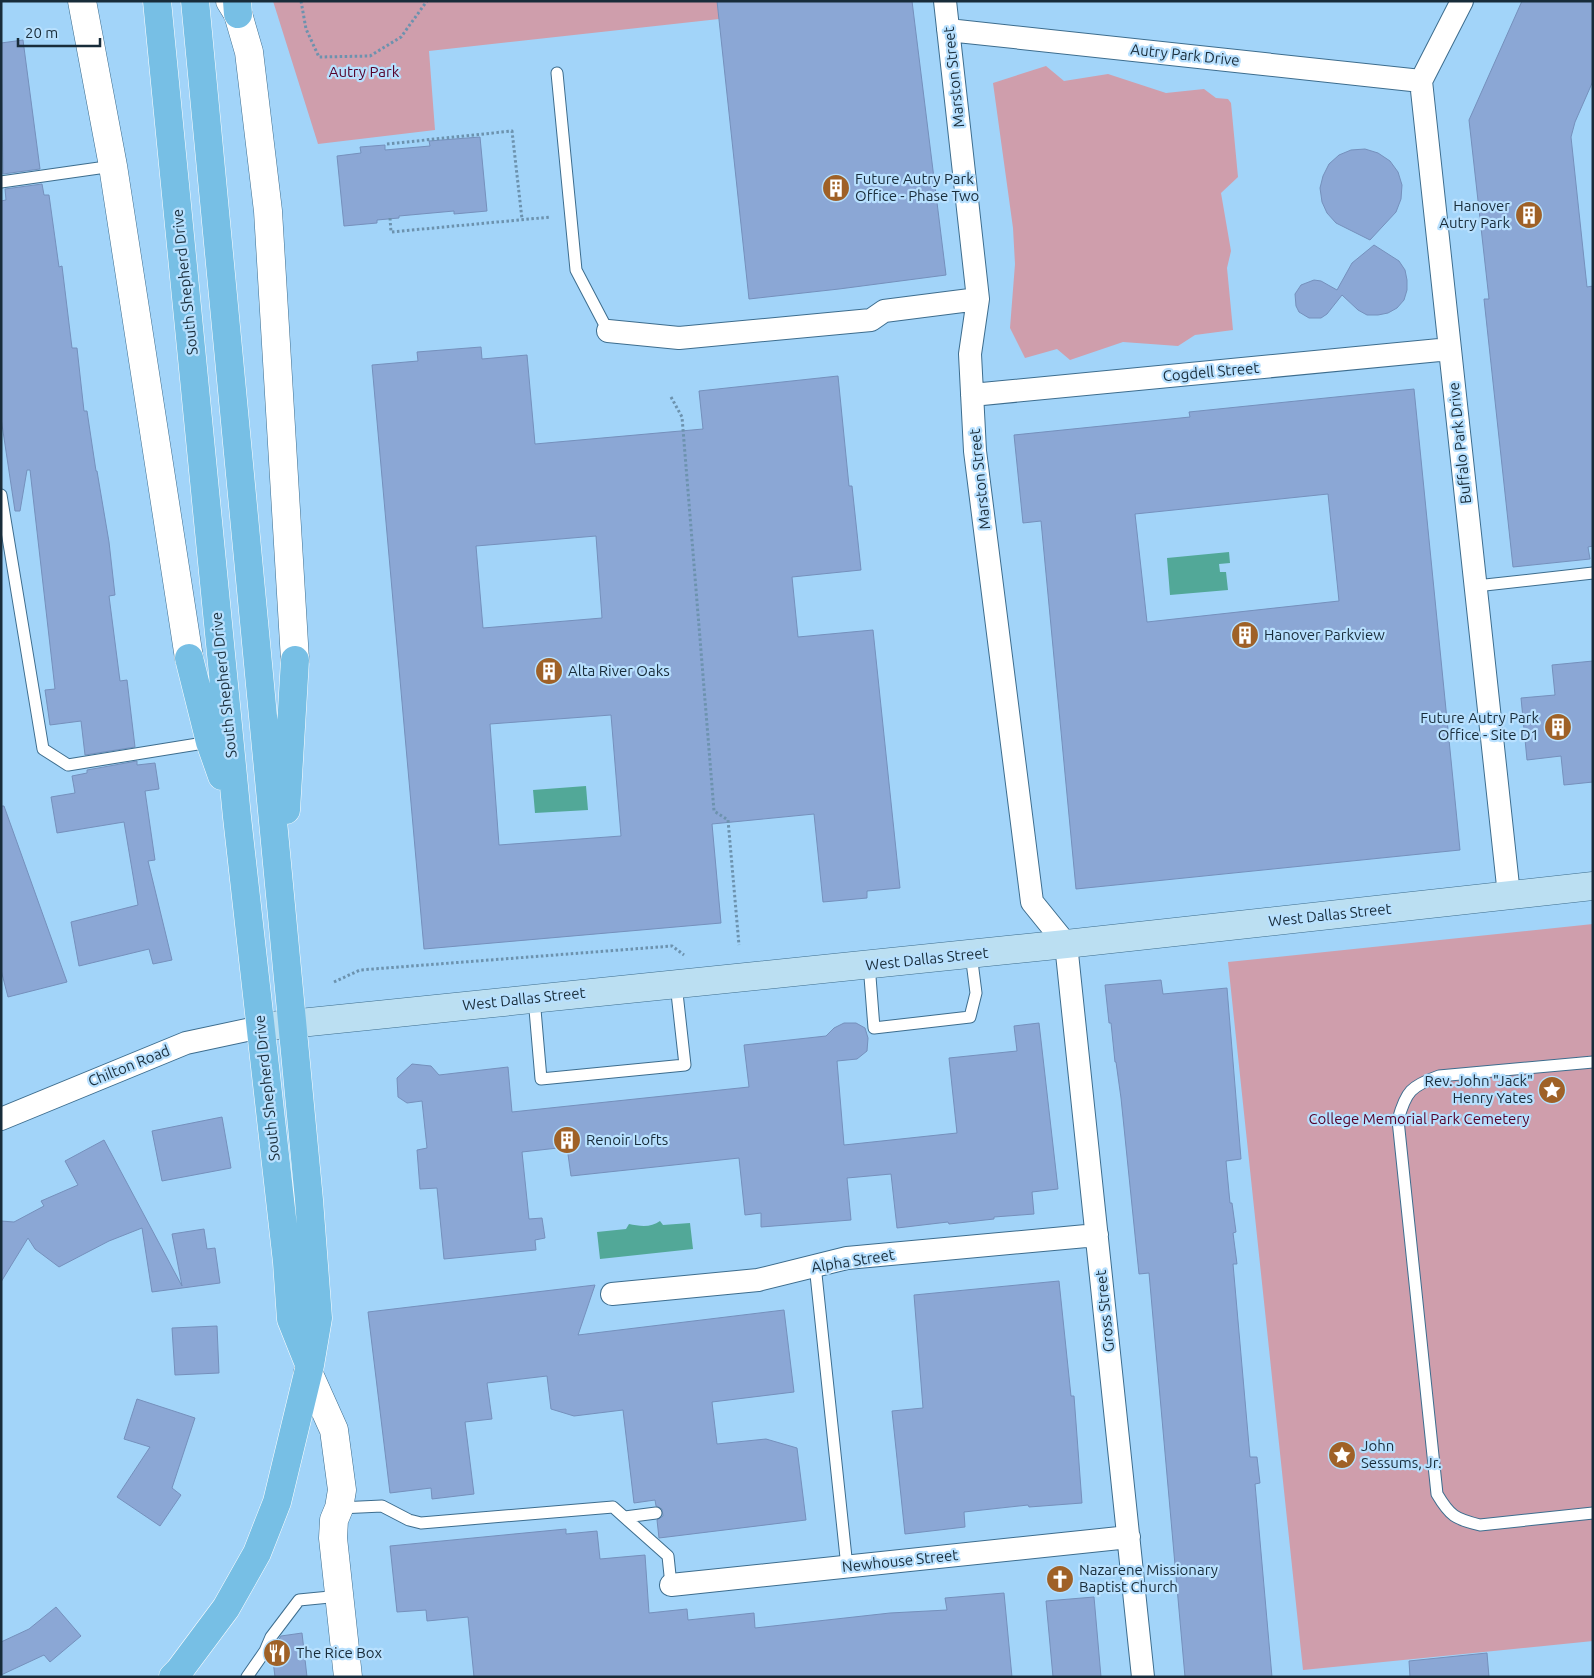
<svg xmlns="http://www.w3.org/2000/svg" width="1594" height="1678" viewBox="0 0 1594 1678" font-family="Ubuntu,sans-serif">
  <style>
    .green { fill: #cf9eac }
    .water { fill: #52a898 }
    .building { fill: #8ba7d5; stroke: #7590bc; fill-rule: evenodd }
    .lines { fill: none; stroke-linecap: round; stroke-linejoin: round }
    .service-casing { stroke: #3d6d8e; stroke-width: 13 }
    .minor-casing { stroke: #3d6d8e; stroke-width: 24 }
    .tertiary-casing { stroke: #3d6d8e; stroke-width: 29 }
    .secondary-casing { stroke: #3d6d8e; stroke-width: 29 }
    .primary-casing { stroke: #fff; stroke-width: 29 }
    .path { stroke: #6c92ae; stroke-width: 3; stroke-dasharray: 2.5 2.5; stroke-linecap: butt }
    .service { stroke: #fff; stroke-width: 11 }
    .minor { stroke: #fff; stroke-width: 22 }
    .tertiary { stroke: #fff; stroke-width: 28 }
    .secondary { stroke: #bbdff2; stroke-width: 28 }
    .primary { stroke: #77bfe5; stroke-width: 28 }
    .labels { text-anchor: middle; stroke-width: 4.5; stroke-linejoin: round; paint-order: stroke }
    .street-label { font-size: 15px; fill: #182c3a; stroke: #b8e0fe }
    .park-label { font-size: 15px; fill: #540029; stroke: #b8e0fe }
    .poi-label { font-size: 15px; fill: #182c3a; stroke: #b8e0fe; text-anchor: start }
  </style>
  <rect width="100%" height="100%" fill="#a2d4f9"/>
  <!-- green -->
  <path class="green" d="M 273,1 L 717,1 L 719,19 L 429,51 L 435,130 L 318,144 Z
    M 1046,66 L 1064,81 L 1108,74 L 1166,93 L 1204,89 L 1216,98 L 1228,99 L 1231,103 L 1238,177 L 1221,193 L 1231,251 L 1227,268 L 1233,330 L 1195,335 L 1178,346 L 1123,342 L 1070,360 L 1057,349 L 1025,358 L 1010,328 L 1015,264 L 1013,228 L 993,83 Z
    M 1593,924 L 1593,1641 L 1303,1670 L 1228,962 Z"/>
  <!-- water -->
  <path class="water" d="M 1229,552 L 1230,563 L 1219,564 L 1220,572 L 1226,572 L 1228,590 L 1170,595 L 1167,558 Z
    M 586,786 L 588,810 L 535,813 L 533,790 Z
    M 660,1221 L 663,1225 L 690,1223 L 693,1249 L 600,1259 L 597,1232 L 626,1229 L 629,1224 C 639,1226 651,1228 660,1221 Z"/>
  <!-- building -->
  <path class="building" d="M 717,1 L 912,1 L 946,275 L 839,289 L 749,299 Z
    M 1522,1 L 1593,1 L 1593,81 L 1575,122 L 1571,137 L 1587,287 L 1593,286 L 1593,546 L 1588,547 L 1590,559 L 1513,567 L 1484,299 L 1489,299 L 1469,120 Z
    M 23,40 L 40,169 L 3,174 L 1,43 Z
    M 480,137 L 487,211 L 454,214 L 454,211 L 399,216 L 399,218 L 377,220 L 377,223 L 344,226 L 337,156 L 361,153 L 360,147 L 385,145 L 385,150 L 430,146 L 429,141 Z
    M 1365,149 L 1378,153 L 1390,161 L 1398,172 L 1402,185 L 1401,199 L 1396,212 L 1370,240 L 1336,223 L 1327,213 L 1322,202 L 1320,188 L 1323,176 L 1329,164 L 1339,155 L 1351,150 Z
    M 42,184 L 44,195 L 49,195 L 59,267 L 62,266 L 72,348 L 77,348 L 84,411 L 87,411 L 96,471 L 97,471 L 109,542 L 115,595 L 109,596 L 120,681 L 127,680 L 135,747 L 85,755 L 81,721 L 50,725 L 45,690 L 55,689 L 30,470 L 27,470 L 20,511 L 15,511 L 1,418 L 1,201 L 6,200 L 5,189 Z
    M 1374,245 L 1399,261 L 1405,270 L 1407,280 L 1407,290 L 1404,300 L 1397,308 L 1388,313 L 1378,315 L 1367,315 L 1358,310 L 1342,295 L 1327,314 L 1321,318 L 1309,318 L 1299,312 L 1296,306 L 1295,294 L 1301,285 L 1314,280 L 1321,281 L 1337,290 L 1352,263 Z
    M 481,347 L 482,359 L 527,355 L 535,444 L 703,429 L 699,391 L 838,376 L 849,486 L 852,486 L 861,570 L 792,577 L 798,637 L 873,630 L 900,888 L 867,891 L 867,898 L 823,902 L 814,814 L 712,824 L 721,923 L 424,949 L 372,365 L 418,361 L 417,352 ZM 596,536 L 602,618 L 483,628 L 476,546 ZM 611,715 L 621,836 L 499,845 L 490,724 Z
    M 1414,389 L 1460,850 L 1076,889 L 1041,521 L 1023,523 L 1014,435 L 1190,417 L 1189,412 ZM 1328,494 L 1339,601 L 1147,622 L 1135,514 Z
    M 1593,661 L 1593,782 L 1564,785 L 1561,756 L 1527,760 L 1521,698 L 1555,695 L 1552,665 Z
    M 137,761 L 137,765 L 155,763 L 159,789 L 145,791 L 155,860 L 148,861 L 172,960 L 153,964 L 149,949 L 79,966 L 71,922 L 138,905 L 124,822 L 57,833 L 51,797 L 75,793 L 72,776 L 87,773 L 87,770 Z
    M 1,806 L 4,806 L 67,982 L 8,997 L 1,970 Z
    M 1161,980 L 1163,994 L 1227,988 L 1241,1159 L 1226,1161 L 1230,1203 L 1232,1203 L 1236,1232 L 1233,1233 L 1237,1264 L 1233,1264 L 1250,1457 L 1257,1457 L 1260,1483 L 1255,1484 L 1272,1677 L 1185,1677 L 1149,1273 L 1139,1274 L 1121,1098 L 1116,1062 L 1115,1062 L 1111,1023 L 1109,1023 L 1105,985 Z
    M 844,1023 L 856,1023 L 865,1028 L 868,1038 L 867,1051 L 857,1059 L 837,1061 L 844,1145 L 957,1133 L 949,1058 L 1017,1051 L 1014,1026 L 1039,1023 L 1058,1189 L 1032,1192 L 1034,1214 L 994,1217 L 994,1219 L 949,1224 L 948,1222 L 897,1228 L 891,1174 L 847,1178 L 851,1220 L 761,1227 L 761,1213 L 745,1215 L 739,1158 L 571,1176 L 567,1147 L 522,1152 L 529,1219 L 542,1218 L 545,1238 L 535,1240 L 536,1250 L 444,1259 L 437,1188 L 420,1189 L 417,1150 L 427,1148 L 422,1101 L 407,1103 L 398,1097 L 397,1078 L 412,1064 L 431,1066 L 439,1075 L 508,1067 L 512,1112 L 749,1087 L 744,1045 L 826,1036 L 834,1028 Z
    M 222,1117 L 231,1168 L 162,1181 L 152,1131 Z
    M 104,1140 L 182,1286 L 172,1234 L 204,1229 L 207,1249 L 215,1248 L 220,1283 L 152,1292 L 142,1228 L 109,1241 L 59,1267 L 35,1249 L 28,1238 L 1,1282 L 1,1221 L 14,1222 L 44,1206 L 41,1201 L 78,1185 L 65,1161 Z
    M 1059,1281 L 1071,1396 L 1074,1396 L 1082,1503 L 1029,1507 L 1028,1505 L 964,1512 L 965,1527 L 905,1534 L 892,1411 L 923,1408 L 914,1295 Z
    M 595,1285 L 578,1335 L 784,1310 L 794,1392 L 712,1402 L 717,1444 L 766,1439 L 797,1448 L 806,1520 L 659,1538 L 657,1520 L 663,1516 L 662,1509 L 656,1506 L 655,1500 L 634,1503 L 623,1410 L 574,1416 L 551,1409 L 547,1376 L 487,1383 L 492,1419 L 465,1422 L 474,1494 L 432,1499 L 431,1488 L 390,1493 L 368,1312 Z
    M 217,1326 L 219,1373 L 175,1375 L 172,1328 Z
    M 137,1399 L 195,1418 L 172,1488 L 181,1495 L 160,1526 L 117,1497 L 150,1447 L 124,1439 Z
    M 566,1529 L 566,1534 L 597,1531 L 600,1559 L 645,1555 L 649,1613 L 687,1609 L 688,1620 L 754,1613 L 755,1628 L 890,1613 L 947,1610 L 945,1598 L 1004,1593 L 1012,1677 L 474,1677 L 468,1617 L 427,1621 L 426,1610 L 397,1612 L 390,1546 Z
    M 1094,1597 L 1101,1677 L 1053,1677 L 1046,1601 Z
    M 56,1607 L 81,1636 L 50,1662 L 44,1655 L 1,1675 L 1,1642 L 29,1629 Z
    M 302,1633 L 307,1677 L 275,1677 L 272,1653 L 278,1641 L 281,1636 Z
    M 1487,1653 L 1489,1677 L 1410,1677 L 1409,1661 Z"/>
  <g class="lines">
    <!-- service casing -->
    <g class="service-casing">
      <path id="service" d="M 557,73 L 576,270 L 608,331
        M 1,182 L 113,166
        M 1,495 L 43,749 L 68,765 L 210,742
        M 1476,586 L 1593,573
        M 869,964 L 874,1028 L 970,1017 L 976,993 L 971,954
        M 534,998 L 541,1079 L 685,1065 L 676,984
        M 1593,1062 L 1439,1076 C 1411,1086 1406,1091 1398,1120 L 1437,1494 C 1450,1516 1455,1519 1480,1525 L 1593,1513
        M 815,1265 L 847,1567
        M 339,1508 L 382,1506 L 409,1520 L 421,1523 L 613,1507 L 668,1556 L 671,1585
        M 625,1517 L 656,1513
        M 247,1677 L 265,1651 L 271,1637 L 299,1600 L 340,1596"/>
    </g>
    <!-- minor casing -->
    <g class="minor-casing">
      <path id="minor" d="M 945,1 L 978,299 L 970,354 L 975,451 L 1032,902 L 1066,944 L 1143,1677
        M 1462,1 L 1421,81 L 1509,895
        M 948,30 L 1421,81
        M 608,331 L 679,338 L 871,320 L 884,311 L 978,299
        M 972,395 L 1450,349
        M 1,1119 L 186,1043 L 261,1027
        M 612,1294 L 758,1280 L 847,1258 L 1097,1235
        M 671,1585 L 1129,1537"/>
    </g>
    <!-- tertiary casing -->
    <g class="tertiary-casing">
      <path id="tertiary" d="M 82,1 L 113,166 L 189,658
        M 230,1 L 238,14 L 249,52 L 268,211 L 295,660
        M 308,1372 L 334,1430 L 342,1490 L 339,1508 L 334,1520 L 333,1538 L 348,1677"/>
    </g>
    <!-- secondary casing -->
    <g class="secondary-casing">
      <path id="secondary" d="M 261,1027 L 1066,944 L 1593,886"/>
    </g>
    <!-- primary casing -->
    <g class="primary-casing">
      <path id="primary" d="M 157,1 L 237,817 L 287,1262 L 291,1319 L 309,1364
        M 237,1 L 238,14
        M 189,658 L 210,742 L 222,776
        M 286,810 L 295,660
        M 173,1677 L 179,1671 L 226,1608 L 257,1553 L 277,1502 L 310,1365 L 318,1318 L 309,1200 L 195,1"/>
    </g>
    <!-- path -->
    <path class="path" d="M 301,1 L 306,29 L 319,57 L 370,56 L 401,37 L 427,1
      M 387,144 L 512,131 L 522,219
      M 390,218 L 391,232 L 551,217
      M 671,397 L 682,417 L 714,811 L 728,820 L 739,945
      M 334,982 L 360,970 L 672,946 L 684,955"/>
    <!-- service -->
    <use href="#service" class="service"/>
    <!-- minor -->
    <use href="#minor" class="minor"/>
    <!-- tertiary -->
    <use href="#tertiary" class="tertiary"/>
    <!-- secondary -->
    <use href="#secondary" class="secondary"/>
    <!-- primary -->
    <use href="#primary" class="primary"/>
  </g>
  <!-- icons -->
  <defs>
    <g id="building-disc" transform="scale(1.4375)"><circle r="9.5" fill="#9f6127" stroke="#b8e0fe"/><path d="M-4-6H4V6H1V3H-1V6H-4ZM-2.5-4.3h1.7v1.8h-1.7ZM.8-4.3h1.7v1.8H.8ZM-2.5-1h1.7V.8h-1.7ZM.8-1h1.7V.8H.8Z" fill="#fff"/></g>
    <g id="sight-disc" transform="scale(1.4375)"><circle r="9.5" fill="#9f6127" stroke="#b8e0fe"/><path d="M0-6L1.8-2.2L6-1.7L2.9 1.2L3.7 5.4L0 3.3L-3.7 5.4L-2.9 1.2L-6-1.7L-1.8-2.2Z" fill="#fff"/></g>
    <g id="church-disc" transform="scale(1.4375)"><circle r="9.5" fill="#9f6127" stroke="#b8e0fe"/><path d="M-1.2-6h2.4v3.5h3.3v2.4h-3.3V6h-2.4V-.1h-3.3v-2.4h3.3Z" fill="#fff"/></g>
    <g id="restaurant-disc" transform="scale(1.4375)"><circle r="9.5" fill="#9f6127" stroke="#b8e0fe"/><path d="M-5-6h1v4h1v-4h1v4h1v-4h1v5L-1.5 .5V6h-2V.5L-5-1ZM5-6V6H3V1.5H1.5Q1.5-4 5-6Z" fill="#fff"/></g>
  </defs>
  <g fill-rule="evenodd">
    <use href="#building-disc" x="836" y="188"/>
    <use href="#building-disc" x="1529" y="215"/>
    <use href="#building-disc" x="1245" y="635"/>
    <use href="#building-disc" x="549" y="671"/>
    <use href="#building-disc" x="1558" y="727"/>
    <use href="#sight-disc" x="1552" y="1090"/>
    <use href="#building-disc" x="567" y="1140"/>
    <use href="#sight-disc" x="1342" y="1455"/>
    <use href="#church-disc" x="1060" y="1579"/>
    <use href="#restaurant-disc" x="277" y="1653"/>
  </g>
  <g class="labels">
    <!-- street labels -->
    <g class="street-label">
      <text transform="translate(1185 55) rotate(6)" y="5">Autry Park Drive</text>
      <text transform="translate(954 77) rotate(-96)" y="5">Marston Street</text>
      <text transform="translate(185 282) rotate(-96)" y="5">South Shepherd Drive</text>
      <text transform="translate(1211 372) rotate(-5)" y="5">Cogdell Street</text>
      <text transform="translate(1460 443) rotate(-96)" y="5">Buffalo Park Drive</text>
      <text transform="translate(980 479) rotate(-96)" y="5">Marston Street</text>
      <text transform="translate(224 685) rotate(-96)" y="5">South Shepherd Drive</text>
      <text transform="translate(1330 915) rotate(-6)" y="5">West Dallas Street</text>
      <text transform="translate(927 959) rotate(-6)" y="5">West Dallas Street</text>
      <text transform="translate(524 999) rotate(-6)" y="5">West Dallas Street</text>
      <text transform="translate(129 1066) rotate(-22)" y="5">Chilton Road</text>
      <text transform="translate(267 1088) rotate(-96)" y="5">South Shepherd Drive</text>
      <text transform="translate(853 1261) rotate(-9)" y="5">Alpha Street</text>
      <text transform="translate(1105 1311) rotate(-96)" y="5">Gross Street</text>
      <text transform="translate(900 1561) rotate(-6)" y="5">Newhouse Street</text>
    </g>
    <!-- park labels -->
    <g class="park-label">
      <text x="364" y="77">Autry Park</text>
      <text x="1419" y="1124">College Memorial Park Cemetery</text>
    </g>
    <!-- poi labels -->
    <g class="poi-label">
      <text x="855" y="184">Future Autry Park<tspan x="855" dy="17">Office - Phase Two</tspan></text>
      <text x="1510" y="211" text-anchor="end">Hanover<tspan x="1510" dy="17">Autry Park</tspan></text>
      <text x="1264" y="640">Hanover Parkview</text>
      <text x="568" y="676">Alta River Oaks</text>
      <text x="1539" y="723" text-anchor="end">Future Autry Park<tspan x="1539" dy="17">Office - Site D1</tspan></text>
      <text x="1533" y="1086" text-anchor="end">Rev. John "Jack"<tspan x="1533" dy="17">Henry Yates</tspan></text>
      <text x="586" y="1145">Renoir Lofts</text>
      <text x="1361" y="1451">John<tspan x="1361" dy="17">Sessums, Jr.</tspan></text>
      <text x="1079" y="1575">Nazarene Missionary<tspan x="1079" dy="17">Baptist Church</tspan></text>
      <text x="296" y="1658">The Rice Box</text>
    </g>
  </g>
  <!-- border -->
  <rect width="1594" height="1678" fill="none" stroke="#182c3a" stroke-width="5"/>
  <!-- scale -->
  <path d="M18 38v8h82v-8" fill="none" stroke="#182c3a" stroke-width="2.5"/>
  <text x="25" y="38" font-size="15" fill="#182c3a" stroke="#b8e0fe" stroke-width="4" paint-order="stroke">20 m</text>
</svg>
